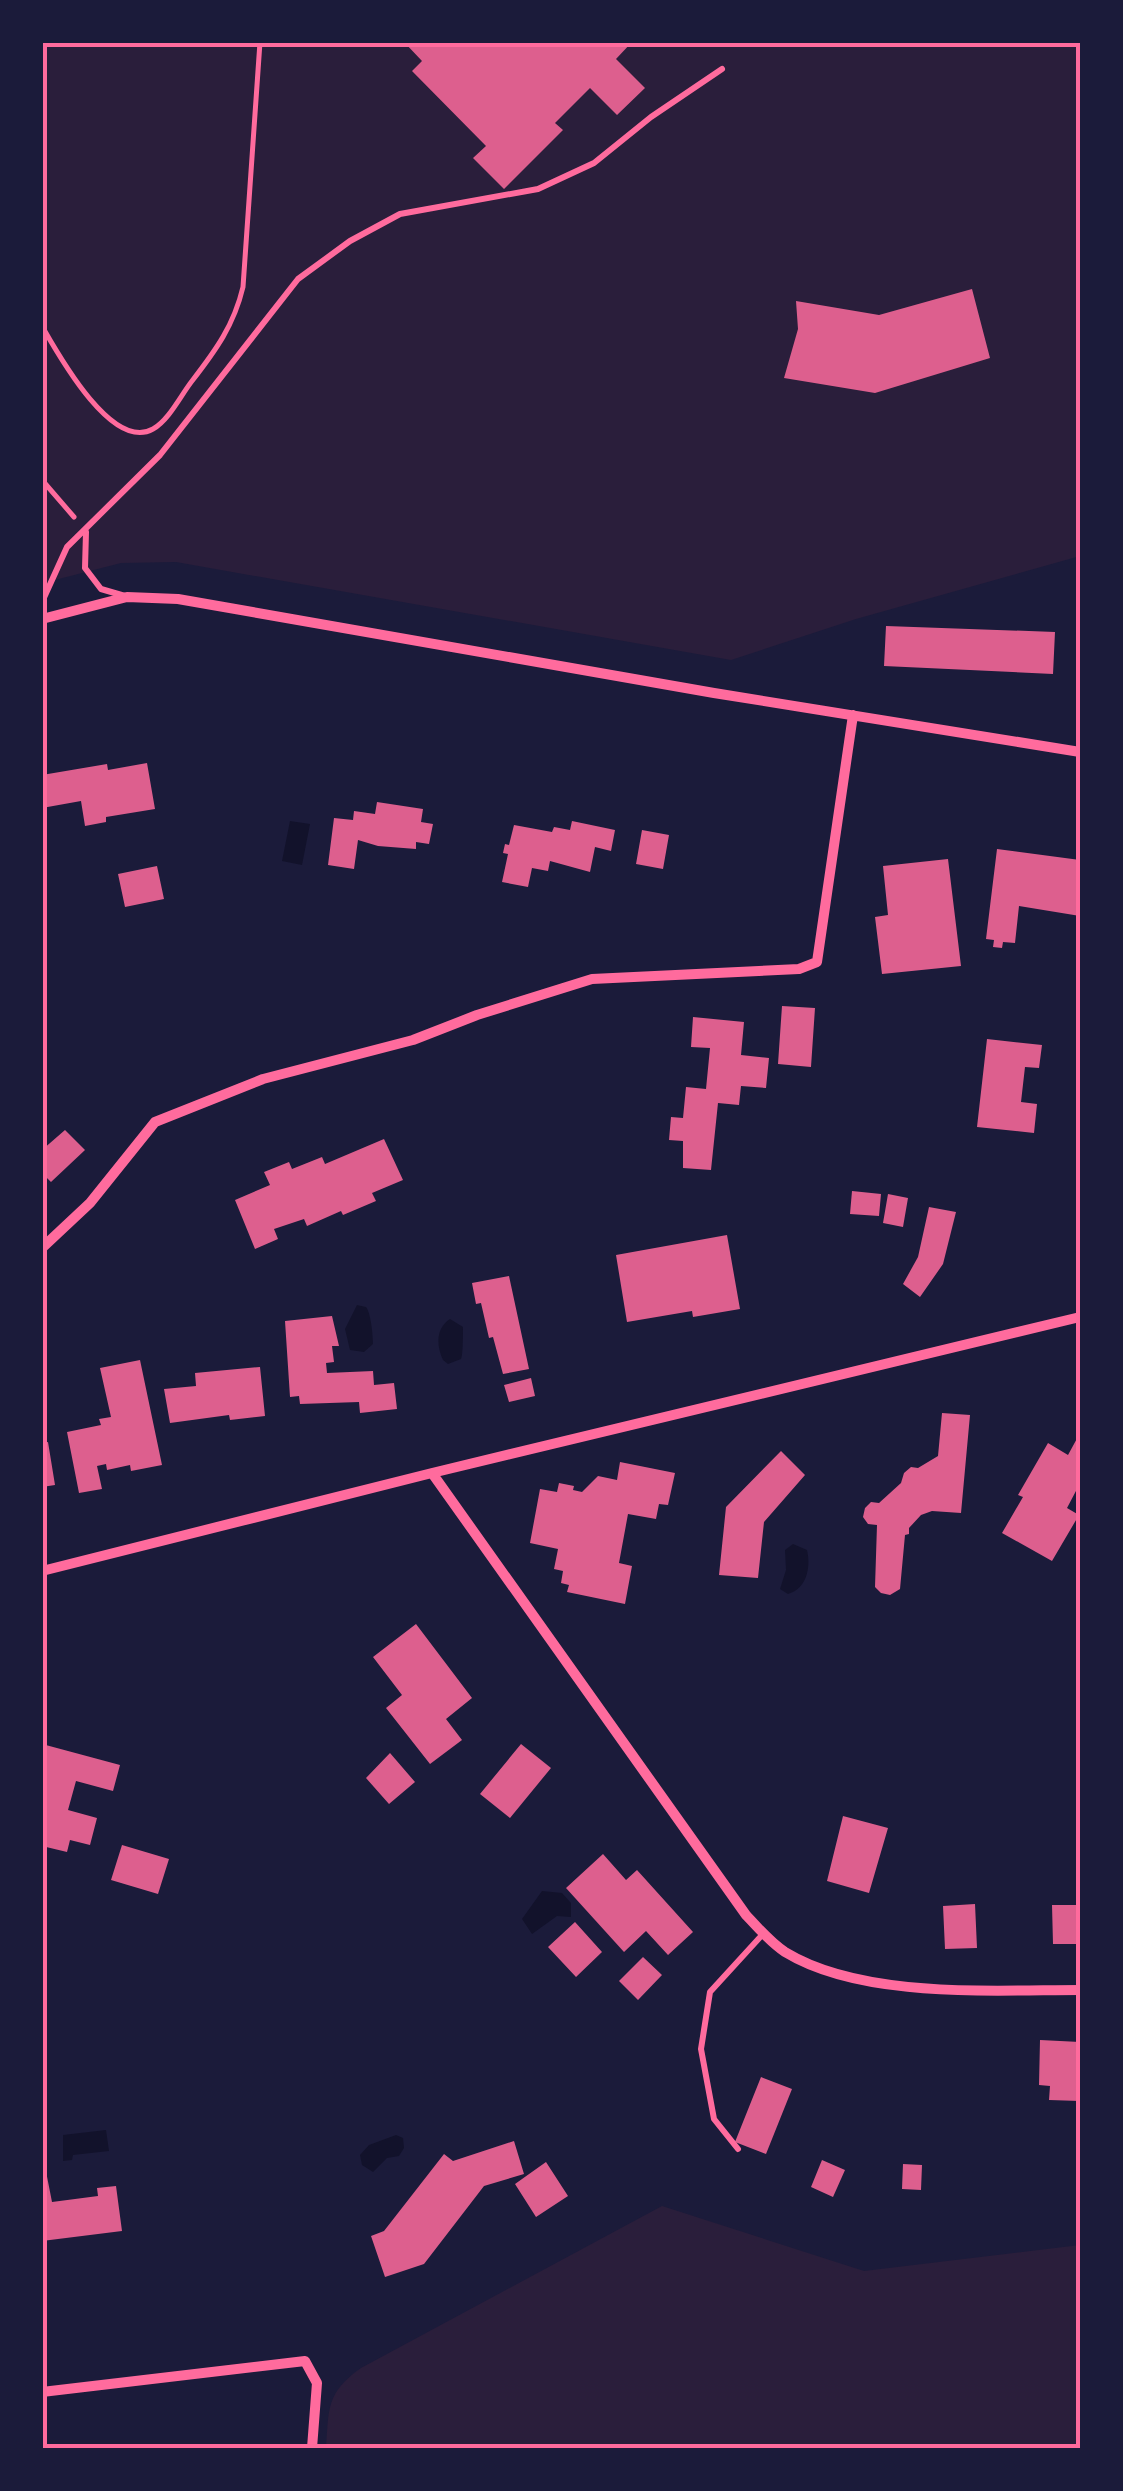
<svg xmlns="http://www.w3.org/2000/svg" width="1123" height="2491" viewBox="0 0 1123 2491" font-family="'IBM Plex Sans',sans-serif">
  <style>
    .green { fill: #2a1e3b }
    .water { fill: #12122b }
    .building { fill: #dd5f8e }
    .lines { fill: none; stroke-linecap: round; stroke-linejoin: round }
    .path { stroke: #ff6b9d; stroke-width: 5 }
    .service { stroke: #ff6b9d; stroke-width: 6 }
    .minor { stroke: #ff6b9d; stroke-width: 10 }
    .neatline { fill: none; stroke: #ff6b9d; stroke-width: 4 }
  </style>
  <rect width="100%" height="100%" fill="#1b1b3a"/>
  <!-- green -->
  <path class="green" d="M 43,43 L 1080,43 L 1080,556 L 856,619 L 731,660 L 176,562 L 121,563 L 43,583 Z
    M 662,2206 L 864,2271 L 1080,2245 L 1080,2448 L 326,2448 C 329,2408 326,2393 361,2368 Z"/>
  <!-- water -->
  <path class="water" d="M 290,821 L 310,824 L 302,865 L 282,861 Z
    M 357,1305 L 366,1307 C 371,1313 373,1336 373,1344 L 364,1352 L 350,1350 L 345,1329 Z
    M 450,1319 L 463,1327 C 463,1334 463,1356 461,1359 L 448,1364 L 443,1360 C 436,1345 436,1328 450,1319 Z
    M 793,1544 L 807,1550 C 811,1567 807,1589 788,1594 L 780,1589 L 786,1570 L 785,1550 Z
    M 542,1891 L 562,1893 L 571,1903 L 571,1917 L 557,1916 L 532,1934 L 522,1919 Z
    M 106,2130 L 109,2151 L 73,2155 L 72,2160 L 63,2161 L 63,2135 Z
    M 396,2135 L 403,2138 L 404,2148 L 399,2156 L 387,2158 L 373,2172 L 362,2165 L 360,2155 L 369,2145 Z"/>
  <!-- building -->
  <path class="building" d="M 404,42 L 632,42 L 616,59 L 645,88 L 617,115 L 590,88 L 555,123 L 563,130 L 504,189 L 473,158 L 486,146 L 412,71 L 422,61 Z
    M 972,289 L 990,358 L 875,393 L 784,378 L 798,329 L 796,301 L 879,315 Z
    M 886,626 L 1055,632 L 1053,674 L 884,666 Z
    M 147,763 L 155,809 L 106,817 L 106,822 L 85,826 L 81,801 L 42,808 L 42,775 L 107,764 L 108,770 Z
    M 377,802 L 423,809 L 421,822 L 433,824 L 429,844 L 416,842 L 416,849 L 378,846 L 358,840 L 354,869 L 328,865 L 334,818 L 353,820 L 354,811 L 375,814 Z
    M 572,821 L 615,830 L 611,851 L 595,847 L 590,872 L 550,861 L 548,871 L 532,868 L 528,887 L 502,882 L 508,854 L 503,853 L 505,844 L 509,845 L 514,825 L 552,832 L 554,827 L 570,830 Z
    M 642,830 L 669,835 L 663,869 L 636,864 Z
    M 997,849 L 1080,860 L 1080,916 L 1019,906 L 1015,943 L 1003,942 L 1002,948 L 993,947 L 994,940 L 986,939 Z
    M 948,859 L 961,966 L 882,974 L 875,917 L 888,915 L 883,866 Z
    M 157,866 L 164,899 L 125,907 L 118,874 Z
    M 782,1006 L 815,1008 L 811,1067 L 778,1064 Z
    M 693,1017 L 744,1022 L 741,1055 L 769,1058 L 766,1088 L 741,1086 L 739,1105 L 718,1103 L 711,1170 L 683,1168 L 683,1141 L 669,1140 L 671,1117 L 683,1118 L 686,1087 L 706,1089 L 710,1048 L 691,1047 Z
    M 987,1039 L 1042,1045 L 1039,1068 L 1025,1067 L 1021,1102 L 1037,1104 L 1034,1133 L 977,1127 Z
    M 65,1130 L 85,1150 L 51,1182 L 42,1173 L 42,1150 Z
    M 384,1139 L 403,1180 L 372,1193 L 376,1201 L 343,1215 L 341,1211 L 307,1226 L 304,1219 L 274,1229 L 278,1239 L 255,1249 L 235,1200 L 270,1185 L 264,1172 L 289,1162 L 292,1169 L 322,1157 L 325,1164 Z
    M 852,1191 L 881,1194 L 879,1216 L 850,1214 Z
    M 888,1194 L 908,1198 L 903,1227 L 883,1223 Z
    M 929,1207 L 956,1212 L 943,1264 L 920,1297 L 903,1284 L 918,1257 Z
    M 727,1235 L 740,1309 L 693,1317 L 692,1311 L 627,1322 L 616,1255 Z
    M 509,1276 L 529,1369 L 503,1374 L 493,1337 L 489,1338 L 481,1303 L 476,1304 L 472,1283 Z
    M 332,1316 L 339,1346 L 332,1346 L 334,1362 L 326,1363 L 327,1373 L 373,1371 L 374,1385 L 394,1383 L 397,1409 L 360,1413 L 359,1402 L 300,1404 L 299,1396 L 290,1397 L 285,1321 Z
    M 140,1360 L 162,1465 L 131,1471 L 130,1465 L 107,1470 L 106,1464 L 97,1466 L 102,1489 L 79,1493 L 67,1432 L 101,1425 L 99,1419 L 111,1417 L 100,1368 Z
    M 260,1367 L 265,1416 L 230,1420 L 229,1415 L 170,1423 L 164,1389 L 196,1386 L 195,1373 Z
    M 531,1378 L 535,1396 L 509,1402 L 504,1385 Z
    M 942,1413 L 970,1415 L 961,1513 L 932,1511 L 921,1515 L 909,1528 L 909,1534 L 905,1535 L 900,1589 L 890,1595 L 881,1593 L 875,1587 L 877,1525 L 868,1524 L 863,1517 L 865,1508 L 871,1502 L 879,1503 L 901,1483 L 904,1473 L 911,1467 L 918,1468 L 938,1456 Z
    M 1080,1433 L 1080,1491 L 1077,1489 L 1067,1508 L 1079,1515 L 1052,1561 L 1002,1533 L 1023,1497 L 1018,1495 L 1048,1443 L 1068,1455 Z
    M 48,1442 L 55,1485 L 42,1487 L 42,1443 Z
    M 781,1451 L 805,1475 L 764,1522 L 758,1578 L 719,1575 L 726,1507 Z
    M 620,1462 L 675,1473 L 668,1505 L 659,1504 L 656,1519 L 628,1514 L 619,1563 L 632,1566 L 625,1604 L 567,1592 L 569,1585 L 561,1583 L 563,1571 L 554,1569 L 558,1549 L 530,1543 L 540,1489 L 557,1492 L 559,1483 L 574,1486 L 573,1490 L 582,1492 L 598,1476 L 617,1480 Z
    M 416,1624 L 472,1698 L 446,1719 L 462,1740 L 430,1764 L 386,1708 L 402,1695 L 373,1657 Z
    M 42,1744 L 120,1765 L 113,1791 L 76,1781 L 68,1810 L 97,1818 L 90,1845 L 70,1840 L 67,1852 L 42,1846 Z
    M 521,1744 L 551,1768 L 510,1818 L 480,1794 Z
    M 390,1753 L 415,1782 L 389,1804 L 366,1778 Z
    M 843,1816 L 888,1828 L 869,1893 L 827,1881 Z
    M 122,1845 L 169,1859 L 158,1894 L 111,1880 Z
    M 603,1854 L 626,1880 L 637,1870 L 693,1932 L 668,1955 L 646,1931 L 624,1952 L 566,1888 Z
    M 1077,1866 L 1080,1866 L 1080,1944 L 1053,1944 L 1052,1905 L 1077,1905 Z
    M 975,1904 L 977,1948 L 945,1949 L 943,1906 Z
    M 575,1922 L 602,1952 L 576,1977 L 548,1947 Z
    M 643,1957 L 662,1975 L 638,2000 L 619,1981 Z
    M 1040,2040 L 1080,2042 L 1080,2101 L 1049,2100 L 1050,2086 L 1039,2085 Z
    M 761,2077 L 792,2089 L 766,2154 L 735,2142 Z
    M 514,2141 L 524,2174 L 484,2186 L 424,2264 L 385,2277 L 371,2236 L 384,2231 L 444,2154 L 453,2161 Z
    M 42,2151 L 52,2202 L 98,2196 L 97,2188 L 116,2186 L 122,2231 L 42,2241 Z
    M 822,2160 L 845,2170 L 833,2197 L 811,2187 Z
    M 546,2162 L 568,2196 L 536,2217 L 515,2184 Z
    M 903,2164 L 922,2165 L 921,2190 L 902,2189 Z"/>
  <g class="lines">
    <!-- path -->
    <path class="path" d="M 42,326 C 58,354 112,452 153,429 C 169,420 181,395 192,381 C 216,350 234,325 243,287 L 260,42
      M 42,480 L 74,517"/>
    <!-- service -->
    <path class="service" d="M 86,532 L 85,568 L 101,589 L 125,596
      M 42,602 L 67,547 L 160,455 L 298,279 L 350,241 L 400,214 L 538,189 L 594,163 L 651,117 L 722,69
      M 738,2149 L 714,2119 L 701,2049 L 710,1992 L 763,1934"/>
    <!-- minor -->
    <path class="minor" d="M 42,619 L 127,597 L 178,599 L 714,693 L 1080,752
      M 42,1248 L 90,1203 L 155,1122 L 263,1079 L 413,1040 L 477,1015 L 592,979 L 799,969 L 817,962 L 853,715
      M 432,1473 L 746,1915 C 758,1928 771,1943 785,1952 C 862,1999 993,1990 1080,1990
      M 42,1571 L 432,1473 L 1080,1317
      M 42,2392 L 305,2361 L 317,2383 L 312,2448"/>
  </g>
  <!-- border -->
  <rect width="1123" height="2491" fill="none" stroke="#1b1b3a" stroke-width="90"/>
  <rect x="45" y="45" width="1033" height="2401" class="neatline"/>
</svg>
